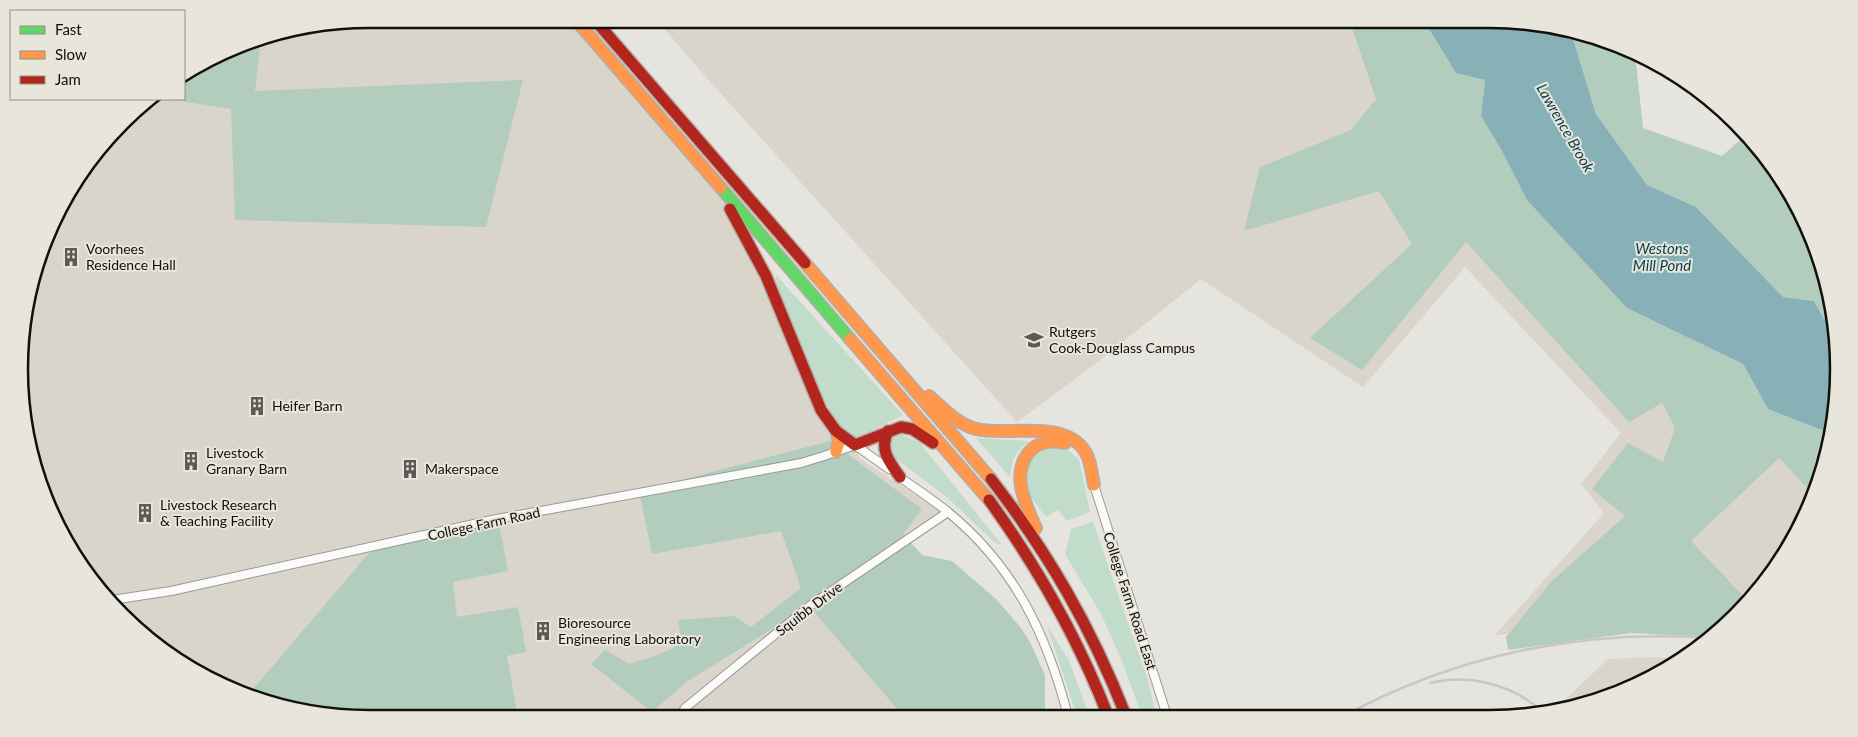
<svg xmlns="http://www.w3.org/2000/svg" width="1858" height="737" viewBox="0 0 1858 737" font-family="Lato,sans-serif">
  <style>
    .built { fill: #d9d5ca }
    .green { fill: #c1dccb }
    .forest { fill: #b2cdbd }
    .water { fill: #87b0b7 }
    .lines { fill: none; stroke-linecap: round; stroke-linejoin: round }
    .street-casing { stroke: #9a9995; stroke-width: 10 }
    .fast-casing { stroke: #b6aea5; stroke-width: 14 }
    .slow-casing { stroke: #b6aea5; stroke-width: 14 }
    .jam-casing { stroke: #b6aea5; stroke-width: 14 }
    .street { stroke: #fbfbfa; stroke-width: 8 }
    .fast { stroke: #63d668; stroke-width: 11 }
    .slow { stroke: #ff974d; stroke-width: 11 }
    .jam { stroke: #b3261e; stroke-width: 11 }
    .rail { stroke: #c7c7c5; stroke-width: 2.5 }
    .labels { text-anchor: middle; stroke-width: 4; stroke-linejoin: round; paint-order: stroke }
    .poi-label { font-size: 14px; fill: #11100d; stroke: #e8e5db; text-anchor: start }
    .street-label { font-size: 14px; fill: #11100d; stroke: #e8e5db }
    .water-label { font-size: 15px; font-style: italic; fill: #08414a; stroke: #e8e5db }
    .rim { fill: none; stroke: #11100d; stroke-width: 2.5 }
  </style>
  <rect width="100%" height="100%" fill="#e5e4de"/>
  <!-- built -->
  <path class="built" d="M 369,19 L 575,19 L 699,162 L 743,229 L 817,401 L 855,445 L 859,458 L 944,514 L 810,606 L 904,717 L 369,718 L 256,700 L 155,646 L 78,563 L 45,502 L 26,437 L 22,323 L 37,256 L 65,194 L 138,105 L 147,99 L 184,99 L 194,65 L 256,37 Z
    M 656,19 L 1410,19 L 1821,481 L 1780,563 L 1731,619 L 1666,606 L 1494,636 L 1604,513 L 1581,484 L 1621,433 L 1465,267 L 1363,387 L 1201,279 L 1094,365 L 1017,422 L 705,76 Z
    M 1654,657 L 1676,659 L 1624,692 L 1554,710 L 1608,659 Z"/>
  <!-- green -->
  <path class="green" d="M 775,274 L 903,415 L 857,438 L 839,427 L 823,398 L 784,310 Z
    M 901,435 L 919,442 L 1002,545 L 994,542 L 948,498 L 895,458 L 888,448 L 891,439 Z
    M 976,438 L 1029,441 C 1014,453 1012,459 1010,477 Z
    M 1049,447 L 1067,449 L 1079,460 L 1090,512 L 1067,521 L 1058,510 L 1046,517 L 1028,494 L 1025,475 L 1032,458 Z
    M 1093,522 L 1148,681 L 1156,716 L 1142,716 L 1122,661 L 1101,614 L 1065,554 L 1071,529 Z
    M 1047,626 L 1069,660 L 1089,716 L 1077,716 Z"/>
  <!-- forest -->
  <path class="forest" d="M 1349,19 L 1423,19 L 1456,73 L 1485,80 L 1481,116 L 1501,149 L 1527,200 L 1627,308 L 1743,364 L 1768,409 L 1832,434 L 1821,481 L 1814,495 L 1779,458 L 1691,541 L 1747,600 L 1720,632 L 1711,637 L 1631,633 L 1508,650 L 1506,637 L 1552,581 L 1625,516 L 1592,489 L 1628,443 L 1663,462 L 1675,428 L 1662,403 L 1629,422 L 1466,242 L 1362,370 L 1310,338 L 1412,244 L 1379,191 L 1244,231 L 1260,167 L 1351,130 L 1376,99 Z
    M 1571,32 L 1602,37 L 1635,52 L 1643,128 L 1722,156 L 1747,134 C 1783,173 1813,226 1827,277 C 1831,292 1832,308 1835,323 L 1824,319 L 1814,301 L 1783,297 L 1696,207 L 1647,185 L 1596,114 Z
    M 256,37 L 261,37 L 255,91 L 523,80 L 486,227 L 235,220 L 231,109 L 168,99 L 184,99 L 184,73 L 194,65 Z
    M 830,441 L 922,509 L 903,534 L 922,555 L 952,561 L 996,599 L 1021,628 L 1030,642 L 1045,675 L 1045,716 L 904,717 L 809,606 L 688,681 L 652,712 L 591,664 L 605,650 L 629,664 L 658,655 L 682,643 L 678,620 L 734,616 L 751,627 L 801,588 L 781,531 L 652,554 L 639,491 Z
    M 498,517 L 508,571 L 453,582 L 457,617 L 518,607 L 526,652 L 507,656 L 518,718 L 369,718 L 256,700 L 248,695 L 375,546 Z"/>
  <!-- water -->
  <path class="water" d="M 1423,19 L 1489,19 L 1571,32 L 1596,114 L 1647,185 L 1696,207 L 1783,297 L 1814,301 L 1824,319 L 1835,323 C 1841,359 1840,399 1832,434 L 1768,409 L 1743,364 L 1627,308 L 1527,200 L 1501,149 L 1481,116 L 1485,80 L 1456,73 Z"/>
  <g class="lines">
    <!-- street casing -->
    <g class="street-casing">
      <path id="street" d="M 898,476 C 915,488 932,499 948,512 C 1015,567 1047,635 1068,716
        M 1094,485 L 1167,716
        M 112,600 L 171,591 L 492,520 L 801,463 L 824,456 L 855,445 L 889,469
        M 680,717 L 685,708 L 811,605 L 948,512"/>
    </g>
    <!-- fast casing -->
    <g class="fast-casing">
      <path id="fast" d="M 721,188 L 850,339"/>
    </g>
    <!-- slow casing -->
    <g class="slow-casing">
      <path id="slow" d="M 575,19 L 721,188
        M 805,263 L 991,479
        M 850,339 L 989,500
        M 929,396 C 943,408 957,424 976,429 C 1009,437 1068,417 1087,455 C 1091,464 1092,475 1094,485
        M 836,430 L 839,442 L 836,452
        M 1036,528 C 1025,504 1009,471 1032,449 C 1042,441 1053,440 1065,443"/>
    </g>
    <!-- jam casing -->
    <g class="jam-casing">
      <path id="jam" d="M 594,19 L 805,263
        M 730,209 L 766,276 L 821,410 L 836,431 L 855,445 L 901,427 L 912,429 L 933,443
        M 888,431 C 879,449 889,462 900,477
        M 991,479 C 1049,554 1091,627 1126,716
        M 989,500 C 1038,568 1078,638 1108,716"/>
    </g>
    <!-- street -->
    <use href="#street" class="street"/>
    <!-- fast -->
    <use href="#fast" class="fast"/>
    <!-- slow -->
    <use href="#slow" class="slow"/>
    <!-- jam -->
    <use href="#jam" class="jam"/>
    <!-- rail -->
    <path class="rail" d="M 1430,683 C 1469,673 1514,685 1544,713
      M 1344,716 C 1455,655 1583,629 1709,638"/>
  </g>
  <!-- icons -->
  <defs>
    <g id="building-bare" transform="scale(1.5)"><path d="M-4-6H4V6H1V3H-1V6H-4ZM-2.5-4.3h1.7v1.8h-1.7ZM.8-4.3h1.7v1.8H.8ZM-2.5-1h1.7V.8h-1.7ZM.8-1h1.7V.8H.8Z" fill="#5b5a56" stroke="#e8e5db" stroke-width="2.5" paint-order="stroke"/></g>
    <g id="university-bare" transform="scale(1.5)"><path d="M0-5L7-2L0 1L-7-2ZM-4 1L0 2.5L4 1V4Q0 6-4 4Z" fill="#5b5a56" stroke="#e8e5db" stroke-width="2.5" paint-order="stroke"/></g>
  </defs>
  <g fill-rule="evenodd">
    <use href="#building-bare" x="71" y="257"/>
    <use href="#university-bare" x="1034" y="340"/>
    <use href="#building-bare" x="257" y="406"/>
    <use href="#building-bare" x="191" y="461"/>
    <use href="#building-bare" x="410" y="469"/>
    <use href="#building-bare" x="145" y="513"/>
    <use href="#building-bare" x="543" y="631"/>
  </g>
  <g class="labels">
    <!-- poi labels -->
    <g class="poi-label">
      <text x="86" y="254">Voorhees<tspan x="86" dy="16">Residence Hall</tspan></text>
      <text x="1049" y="337">Rutgers<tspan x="1049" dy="16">Cook-Douglass Campus</tspan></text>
      <text x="272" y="411">Heifer Barn</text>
      <text x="206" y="458">Livestock<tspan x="206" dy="16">Granary Barn</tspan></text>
      <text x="425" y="474">Makerspace</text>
      <text x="160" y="510">Livestock Research<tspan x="160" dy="16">&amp; Teaching Facility</tspan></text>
      <text x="558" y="628">Bioresource<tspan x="558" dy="16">Engineering Laboratory</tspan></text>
    </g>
    <!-- street labels -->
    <g class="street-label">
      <text transform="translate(484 524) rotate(-12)" y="5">College Farm Road</text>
      <text transform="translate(1130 601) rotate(72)" y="5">College Farm Road East</text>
      <text transform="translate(809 609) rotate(-37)" y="5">Squibb Drive</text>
    </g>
    <!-- water labels -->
    <g class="water-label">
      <text transform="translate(1565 128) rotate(60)" y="5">Lawrence Brook</text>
      <text x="1662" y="254">Westons<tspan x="1662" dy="17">Mill Pond</tspan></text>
    </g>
  </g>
  <!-- crop -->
  <path d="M0 0H1858V737H0ZM369 28H1489A341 341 0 0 1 1830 369V369A341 341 0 0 1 1489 710H369A341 341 0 0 1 28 369V369A341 341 0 0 1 369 28Z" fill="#e8e5db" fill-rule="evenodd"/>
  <path class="rim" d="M369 28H1489A341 341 0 0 1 1830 369V369A341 341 0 0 1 1489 710H369A341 341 0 0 1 28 369V369A341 341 0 0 1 369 28Z"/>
  <!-- legend -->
  <rect x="10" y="10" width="175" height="90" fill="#e8e5db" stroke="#929089"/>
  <rect x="20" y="26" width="25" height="8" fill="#63d668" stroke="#929089"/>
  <text x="55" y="35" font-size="15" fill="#11100d">Fast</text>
  <rect x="20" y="51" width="25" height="8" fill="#ff974d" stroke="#929089"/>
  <text x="55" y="60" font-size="15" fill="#11100d">Slow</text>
  <rect x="20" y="76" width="25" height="8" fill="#b3261e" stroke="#929089"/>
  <text x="55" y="85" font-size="15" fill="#11100d">Jam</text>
</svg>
